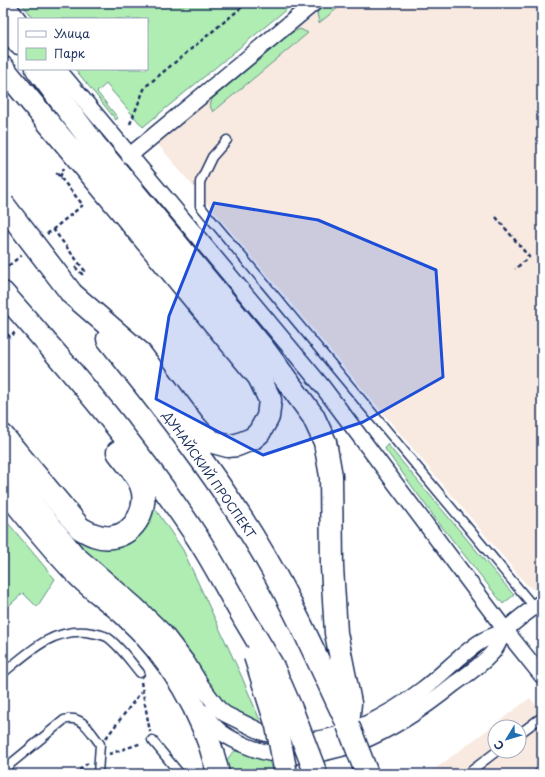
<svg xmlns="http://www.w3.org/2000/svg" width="545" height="777" viewBox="0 0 545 777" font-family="'Playpen Sans',sans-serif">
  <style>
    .built { fill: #f8eae0; fill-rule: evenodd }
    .green { fill: #afedb3; stroke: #658e88 }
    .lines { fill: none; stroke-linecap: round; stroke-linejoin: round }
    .lane-casing { stroke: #1b2f5e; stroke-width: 11 }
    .street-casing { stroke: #1b2f5e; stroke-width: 18 }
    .secondary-casing { stroke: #1b2f5e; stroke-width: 25 }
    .path { stroke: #1b2f5e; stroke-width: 2.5; stroke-dasharray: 4 3; stroke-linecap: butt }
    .lane { stroke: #fff; stroke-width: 8 }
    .street { stroke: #fff; stroke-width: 15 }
    .secondary { stroke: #fff; stroke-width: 22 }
    .secondary-bridge-casing { stroke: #1b2f5e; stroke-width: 25; stroke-linecap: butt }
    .secondary-bridge { stroke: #fff; stroke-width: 22 }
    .marked { fill: #1d4ed8; fill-opacity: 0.2; stroke: #1d4ed8; stroke-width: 3; stroke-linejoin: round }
    .labels { text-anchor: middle; stroke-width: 4; stroke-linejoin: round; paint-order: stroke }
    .street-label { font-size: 12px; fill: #1b2f5e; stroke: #fff }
  </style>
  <rect width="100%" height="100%" fill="#fff"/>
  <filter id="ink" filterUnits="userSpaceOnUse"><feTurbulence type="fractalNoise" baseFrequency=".025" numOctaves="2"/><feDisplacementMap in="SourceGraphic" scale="8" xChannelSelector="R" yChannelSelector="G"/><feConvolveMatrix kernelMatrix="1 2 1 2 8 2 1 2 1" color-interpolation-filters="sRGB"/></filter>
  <g filter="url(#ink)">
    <!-- built -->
    <path class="built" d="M 323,3 L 542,3 L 542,587 L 534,590 L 526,584 L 156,142 Z
      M 530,698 L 542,713 L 542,774 L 422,774 L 435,769 ZM 495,727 L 519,727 L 519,751 L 495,751 Z"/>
    <!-- green -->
    <path class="green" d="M 21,3 L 294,3 L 143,127 L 106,84 L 97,92 L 118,118 L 116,120 L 75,69 L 147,69 L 147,19 L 34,19 Z
      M 326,3 L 344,3 L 319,23 L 317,13 Z
      M 300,29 L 308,33 L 213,112 L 210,106 L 212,99 L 291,33 Z
      M 387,444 L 512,593 L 514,595 L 503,604 L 435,518 L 385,449 Z
      M 154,507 L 183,550 L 241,675 L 262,725 L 228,711 L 100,568 L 68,534 L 70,533 C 91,555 128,554 146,528 C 150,522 152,514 154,507 Z
      M 3,517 L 55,579 L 37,607 L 23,593 L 3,611 Z
      M 235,751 L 269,758 L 272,774 L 225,774 C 225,765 227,756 235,751 Z"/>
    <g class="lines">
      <!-- lane casing -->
      <g class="lane-casing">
        <path id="lane" d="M 227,140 L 212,157 L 200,182 L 200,206 L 534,607
          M 3,673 C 28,653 51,629 86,632 C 92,633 101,634 107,637 C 120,646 130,661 140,673
          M 519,734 L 539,719
          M 152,740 L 180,774
          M 3,770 L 64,720 C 82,714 90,731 100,744 L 98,774
          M 467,774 L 497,751
          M 538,774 L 542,771"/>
      </g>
      <!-- street casing -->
      <g class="street-casing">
        <path id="street" d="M 6,3 L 19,20
          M 58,69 L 322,386 L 506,631 L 542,676
          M 129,156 L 314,3
          M 3,463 L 77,554 L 136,605 L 164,632 L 187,662 L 201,685 L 218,708 L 225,714 L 264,733 L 287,738
          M 203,712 C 216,731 226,737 247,746 C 319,777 400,728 454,684 C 467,675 481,665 492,653 C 498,647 500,637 506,630 C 516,620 530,610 542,602
          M 294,741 C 341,741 387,717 423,689 C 443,674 460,655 480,642 C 488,637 498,634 506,631"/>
      </g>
      <!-- secondary casing -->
      <g class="secondary-casing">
        <path id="secondary" d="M 3,20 L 19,43
          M 3,68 L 259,377 L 270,400 L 268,417 L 259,433 L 252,439 L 237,445 L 228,446 L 213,442 L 203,435 L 194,425 L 139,352 L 72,294
          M 37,69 L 94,144 L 263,348 L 313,416 L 325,442 L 331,476 L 332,567 L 336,633 L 350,703 L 348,725
          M 3,293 C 72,371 140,450 197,537 C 214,563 228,591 244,618
          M 108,339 C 163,408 219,478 264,555 C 295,608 319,663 345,718
          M 3,436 L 80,528 C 90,534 100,539 112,537 C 136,534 149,506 141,485 C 137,474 125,462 118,452
          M 3,487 C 28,518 52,549 80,577 C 94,591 110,601 124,614 C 169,655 205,715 218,774"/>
      </g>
      <!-- path -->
      <path class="path" d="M 130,124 L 145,87 L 247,3
        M 60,177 L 64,168
        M 496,217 L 529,257 L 515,269
        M 53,229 L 85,271 L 82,274 L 75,267
        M 47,234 L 83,205 L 55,171
        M 3,270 L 22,255
        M 3,329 L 10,337 L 14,334 L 12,332
        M 141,682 L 150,732
        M 106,738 L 141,692
        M 109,754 L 142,743
        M 74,774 L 88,763"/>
      <!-- lane -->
      <use href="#lane" class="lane"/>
      <!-- street -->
      <use href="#street" class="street"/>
      <!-- secondary -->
      <use href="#secondary" class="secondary"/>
      <!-- secondary-bridge casing -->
      <g class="secondary-bridge-casing">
        <path id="secondary-bridge" d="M 3,204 L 72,294
          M 244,618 L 272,665 L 292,711 L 316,774
          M 255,656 L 277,726 L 286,774
          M 348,725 L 367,774"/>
      </g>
      <!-- secondary-bridge -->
      <use href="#secondary-bridge" class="secondary-bridge"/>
    </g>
  </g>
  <!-- marked area -->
  <path class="marked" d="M 214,203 L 318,220 L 436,270 L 443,377 L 363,422 L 263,455 L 156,399 L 169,316 Z"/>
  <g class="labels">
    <!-- street labels -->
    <g class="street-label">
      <text transform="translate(209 475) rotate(55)" y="4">ДУНАЙСКИЙ ПРОСПЕКТ</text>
    </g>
  </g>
  <!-- margin -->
  <rect width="545" height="777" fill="none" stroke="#fff" stroke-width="16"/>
  <rect x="8" y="8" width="529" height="761" fill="none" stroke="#1b2f5e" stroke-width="1.5" filter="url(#ink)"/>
  <!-- legend -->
  <rect x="18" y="18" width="130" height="52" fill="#ffffff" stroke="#a4acbf"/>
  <rect x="26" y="31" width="20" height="6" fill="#ffffff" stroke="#a4acbf"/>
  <text x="54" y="38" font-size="12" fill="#1b2f5e">Улица</text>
  <rect x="26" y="48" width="20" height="12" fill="#afedb3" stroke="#a4acbf"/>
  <text x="54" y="58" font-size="12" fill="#1b2f5e">Парк</text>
  <!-- north arrow -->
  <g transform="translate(507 739) rotate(232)"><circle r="19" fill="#ffffff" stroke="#a4acbf"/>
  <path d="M0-3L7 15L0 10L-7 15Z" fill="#1f6fb2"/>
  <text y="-6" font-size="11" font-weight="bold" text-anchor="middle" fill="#1b2f5e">С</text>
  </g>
</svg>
